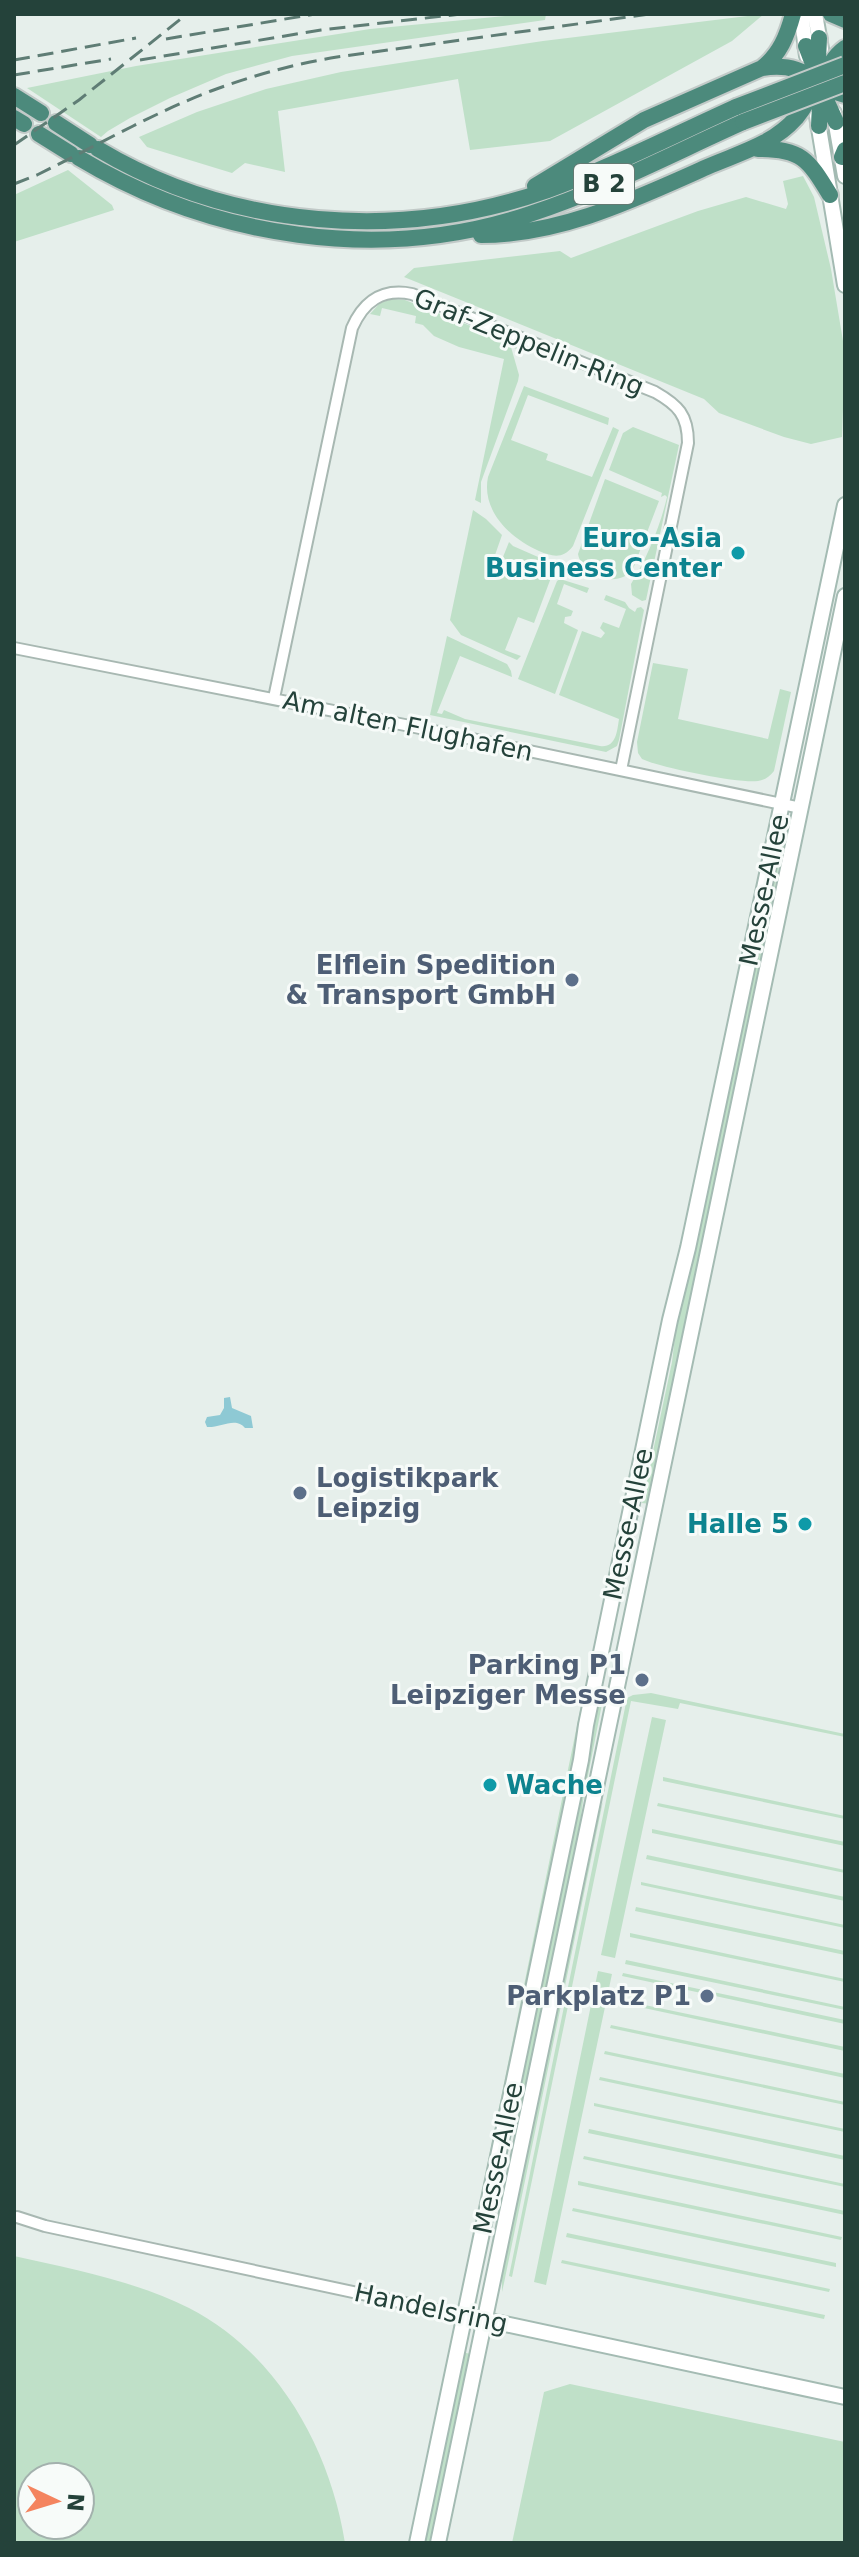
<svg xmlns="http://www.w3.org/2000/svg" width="859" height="2557" viewBox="0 0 859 2557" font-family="'DejaVu Sans',sans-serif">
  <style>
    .green { fill: #bfe0c8; fill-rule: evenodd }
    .water { fill: #8ec9d4 }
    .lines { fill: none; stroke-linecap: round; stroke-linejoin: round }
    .minor-casing { stroke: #a8b8b2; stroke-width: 14 }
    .secondary-casing { stroke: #a4bbb3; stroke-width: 18 }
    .trunk-casing { stroke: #c2cac8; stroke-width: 20 }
    .minor { stroke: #fff; stroke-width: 10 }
    .secondary { stroke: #fff; stroke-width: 14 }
    .trunk { stroke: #4c8a7c; stroke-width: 16 }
    .rail { stroke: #5f7d75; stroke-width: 3; stroke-dasharray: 16 8; stroke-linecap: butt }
    .trunk-bridge-casing { stroke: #c2cac8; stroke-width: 20; stroke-linecap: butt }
    .trunk-bridge { stroke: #4c8a7c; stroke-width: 16 }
    .culture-dot { fill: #0f9aa8; stroke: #f7fbf9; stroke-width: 3 }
    .service-dot { fill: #5c6f8a; stroke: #f7fbf9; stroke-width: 3 }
    .labels { text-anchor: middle; stroke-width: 6; stroke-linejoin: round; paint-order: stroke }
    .shield { fill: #f7fbf9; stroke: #637a73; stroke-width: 2 }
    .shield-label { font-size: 24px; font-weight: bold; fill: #24423a }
    .street-label { font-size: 26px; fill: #24423a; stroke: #f7fbf9 }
    .culture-label { font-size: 26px; font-weight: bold; fill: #0d838f; stroke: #f7fbf9; text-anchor: end }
    .service-label { font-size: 26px; font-weight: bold; fill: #4e5e75; stroke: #f7fbf9; text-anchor: end }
  </style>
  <rect width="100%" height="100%" fill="#e6efeb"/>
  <!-- green -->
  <path class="green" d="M 525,14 L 546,14 L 545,20 L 292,56 L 226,74 L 170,98 L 130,118 L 108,131 L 101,137 L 27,88 L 136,66 L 370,29 Z
    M 764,14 L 732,41 L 550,141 L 470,150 L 458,79 L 278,111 L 285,172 L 245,163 L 232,173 L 147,147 L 139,137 L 197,112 L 266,89 L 341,72 L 543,41 Z
    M 68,170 L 112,205 L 114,210 L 14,242 L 14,195 Z
    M 803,176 L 814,197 L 831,269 L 845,353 L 842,437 L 811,444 L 784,437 L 719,413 L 704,399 L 404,277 L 414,268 L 560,251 L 571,258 L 698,211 L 746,197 L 786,209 L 788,204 L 783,181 Z
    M 392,299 L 405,300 L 524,347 L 523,351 L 511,347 L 519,375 L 518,381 L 481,482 L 481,503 L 475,500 L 504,359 L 459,347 L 434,336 L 423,325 L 415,323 L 416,316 L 382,308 L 380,316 L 370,314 L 380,303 Z
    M 524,386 L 609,418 L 608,425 L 528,395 L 511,440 L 548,454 L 546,460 L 592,477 L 613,427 L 619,430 L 573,546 C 563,559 553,557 539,551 C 511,539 481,511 488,477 Z
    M 633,427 L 679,445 L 646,600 L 642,601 L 632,595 L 631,584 C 647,558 660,527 667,497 L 665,495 L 661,497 L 662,493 L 609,470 L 623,433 Z
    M 605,479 L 659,501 L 633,569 C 619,589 582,577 578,554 Z
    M 473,510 L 486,519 L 502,535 L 488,575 L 495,577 L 509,542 L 513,546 L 554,564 L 555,567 L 534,623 L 518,617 L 505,650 L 521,656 L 517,660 L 461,635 L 450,620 Z
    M 560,579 L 589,588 L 587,593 L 564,584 L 557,604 L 573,611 L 571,616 L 565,617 L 564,623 L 578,630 L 555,694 L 518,679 L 557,581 Z
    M 606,595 L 625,602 L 629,608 L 635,612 L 637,608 L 641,607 L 644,610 L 619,740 L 617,746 L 606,752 L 430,715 L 447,636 L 507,664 L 511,671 L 512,677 L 460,656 L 437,713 L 442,714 L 444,710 L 465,719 L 600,746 C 616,748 617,732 619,719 L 559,695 L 582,631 L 601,638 L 605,633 L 600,628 L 603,622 L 619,628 L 626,609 L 604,600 Z
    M 653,663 L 688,669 L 678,719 L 768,739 L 780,689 L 791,692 L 774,771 C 769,777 765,780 758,781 C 740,784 658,767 642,759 L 638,753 L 637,742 Z
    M 780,842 L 784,842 L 764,940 L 758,985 L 650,1504 L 642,1503 L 672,1362 L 678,1311 Z
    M 651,1693 L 845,1734 L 845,1737 L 680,1703 L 678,1709 L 631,1701 L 512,2277 L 509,2276 L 627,1698 L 633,1695 Z
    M 582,1701 L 586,1701 L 491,2168 L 481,2196 Z
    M 596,1703 L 602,1704 L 583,1801 L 577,1847 L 514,2151 L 524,2065 Z
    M 652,1717 L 666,1720 L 615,1958 L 601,1955 Z
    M 663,1777 L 845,1816 L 845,1819 L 663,1781 Z
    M 603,1801 L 504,2283 L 502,2292 L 502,2274 L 586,1854 Z
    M 658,1803 L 845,1842 L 845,1846 L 657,1806 Z
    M 652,1829 L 845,1870 L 845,1873 L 652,1833 Z
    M 647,1855 L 845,1897 L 845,1901 L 646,1859 Z
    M 641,1882 L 845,1925 L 845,1928 L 641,1885 Z
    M 636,1907 L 845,1951 L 845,1955 L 635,1911 Z
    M 630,1933 L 845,1979 L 845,1982 L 630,1937 Z
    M 626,1960 L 845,2007 L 845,2010 L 625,1964 Z
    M 598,1971 L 612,1974 L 546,2285 L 534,2282 Z
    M 623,1973 L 845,2020 L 845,2024 L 622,1976 Z
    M 616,1999 L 845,2047 L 845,2051 L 616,2002 Z
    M 611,2025 L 845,2074 L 845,2078 L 610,2028 Z
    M 605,2051 L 845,2102 L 845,2105 L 604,2054 Z
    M 600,2077 L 845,2129 L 845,2132 L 599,2080 Z
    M 594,2103 L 845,2156 L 845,2160 L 594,2106 Z
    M 589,2129 L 845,2184 L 845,2187 L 588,2133 Z
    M 584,2156 L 845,2211 L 845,2215 L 583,2159 Z
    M 578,2181 L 842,2237 L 841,2240 L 578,2185 Z
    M 573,2208 L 836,2263 L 836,2267 L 572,2211 Z
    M 567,2233 L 830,2289 L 829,2292 L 566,2237 Z
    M 14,2256 C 73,2269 135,2281 189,2308 C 277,2353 330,2448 345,2543 L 14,2543 ZM 32,2477 L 80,2477 L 80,2525 L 32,2525 Z
    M 562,2260 L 825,2315 L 824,2319 L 561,2263 Z
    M 463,2352 L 470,2354 L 450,2448 L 444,2498 L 433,2543 L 423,2543 Z
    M 570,2384 L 845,2442 L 845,2543 L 512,2543 L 544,2392 Z"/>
  <!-- water -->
  <path class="water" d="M 230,1397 L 232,1408 L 251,1416 L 253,1428 L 245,1428 C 236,1416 220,1428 207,1427 L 205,1422 L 207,1417 L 220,1415 L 224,1408 L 224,1398 Z"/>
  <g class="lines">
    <!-- minor casing -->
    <g class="minor-casing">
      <path id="minor" d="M 14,648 L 410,726 L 801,808
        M 274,698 L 352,328 C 364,301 382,288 412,294 L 655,392 C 678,405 688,415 688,443 L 621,770
        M 17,2217 L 45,2226 L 465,2316"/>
    </g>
    <!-- secondary casing -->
    <g class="secondary-casing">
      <path id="secondary" d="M 801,14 L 807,56
        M 815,14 L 821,49
        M 834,113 L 845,176
        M 817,116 L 845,285
        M 477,2318 L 845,2397
        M 417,2543 L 581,1760 L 586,1725 L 670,1320 L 688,1248 L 845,505
        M 438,2543 L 845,596"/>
    </g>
    <!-- trunk casing -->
    <g class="trunk-casing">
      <path id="trunk" d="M 831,14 L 845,20
        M 806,46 C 816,70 818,89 845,95
        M 762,68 C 810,61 819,84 836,122
        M 14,96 L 41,113
        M 14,118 L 24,124
        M 56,123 L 90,145
        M 819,126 C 820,99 821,65 845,48
        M 39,134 L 71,154
        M 98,149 C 232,229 400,242 548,190 C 612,167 674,135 736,107
        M 758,149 C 802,149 808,159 830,195
        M 842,157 L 845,150
        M 79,158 C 212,238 381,264 530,214 C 601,191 674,153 743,122
        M 535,186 L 644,120 L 762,68 C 780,54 787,36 793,14
        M 481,235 C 561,235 635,199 707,167 C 739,153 772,145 796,118 C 817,93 818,69 819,38"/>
    </g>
    <!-- minor -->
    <use href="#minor" class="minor"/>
    <!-- secondary -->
    <use href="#secondary" class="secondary"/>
    <!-- trunk -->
    <use href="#trunk" class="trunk"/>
    <!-- rail -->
    <path class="rail" d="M 166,39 L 315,14
      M 14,60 L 136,38
      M 140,60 L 321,30 L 461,14
      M 14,75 L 111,59
      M 14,145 L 79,100 L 187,14
      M 14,184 L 37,175 C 94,147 151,114 211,91 C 251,76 294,64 337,57 L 650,14"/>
    <!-- trunk-bridge casing -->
    <g class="trunk-bridge-casing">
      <path id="trunk-bridge" d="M 736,107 L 845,65
        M 743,122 L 845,83"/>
    </g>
    <!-- trunk-bridge -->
    <use href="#trunk-bridge" class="trunk-bridge"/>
  </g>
  <!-- markers -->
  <g class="culture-dot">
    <circle cx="738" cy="553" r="8"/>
    <circle cx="805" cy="1524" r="8"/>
    <circle cx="490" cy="1785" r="8"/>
  </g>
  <g class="service-dot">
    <circle cx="572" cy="980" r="8"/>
    <circle cx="300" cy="1493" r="8"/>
    <circle cx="642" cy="1680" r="8"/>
    <circle cx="707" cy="1996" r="8"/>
  </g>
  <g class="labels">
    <!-- shield labels -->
    <rect class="shield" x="574" y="164" width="60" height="40" rx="6"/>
    <g class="shield-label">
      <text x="604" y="192">B 2</text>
    </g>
    <!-- street labels -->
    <g class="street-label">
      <text transform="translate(529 342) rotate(22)" y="9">Graf-Zeppelin-Ring</text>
      <text transform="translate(408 726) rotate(12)" y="9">Am alten Flughafen</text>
      <text transform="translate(764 890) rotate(-78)" y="9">Messe-Allee</text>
      <text transform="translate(628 1524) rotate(-78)" y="9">Messe-Allee</text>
      <text transform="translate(498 2158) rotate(-78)" y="9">Messe-Allee</text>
      <text transform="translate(431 2308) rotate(12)" y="9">Handelsring</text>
    </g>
    <!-- culture labels -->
    <g class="culture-label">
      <text x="722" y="547">Euro-Asia<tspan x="722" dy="30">Business Center</tspan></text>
      <text x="789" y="1533">Halle 5</text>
      <text x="506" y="1794" text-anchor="start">Wache</text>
    </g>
    <!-- service labels -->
    <g class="service-label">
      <text x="556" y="974">Elflein Spedition<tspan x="556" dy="30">&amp; Transport GmbH</tspan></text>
      <text x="316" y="1487" text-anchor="start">Logistikpark<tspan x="316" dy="30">Leipzig</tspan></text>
      <text x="626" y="1674">Parking P1<tspan x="626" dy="30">Leipziger Messe</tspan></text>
      <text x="691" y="2005">Parkplatz P1</text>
    </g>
  </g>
  <!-- border -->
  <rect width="859" height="2557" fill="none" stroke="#24423a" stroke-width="32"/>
  <!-- north arrow -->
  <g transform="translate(56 2501) rotate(94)"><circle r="38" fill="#f7fbf9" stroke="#a3b1ad" stroke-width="2"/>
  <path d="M0-6L14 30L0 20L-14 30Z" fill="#f4845f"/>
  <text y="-12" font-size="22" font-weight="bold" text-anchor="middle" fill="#24423a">N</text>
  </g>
</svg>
